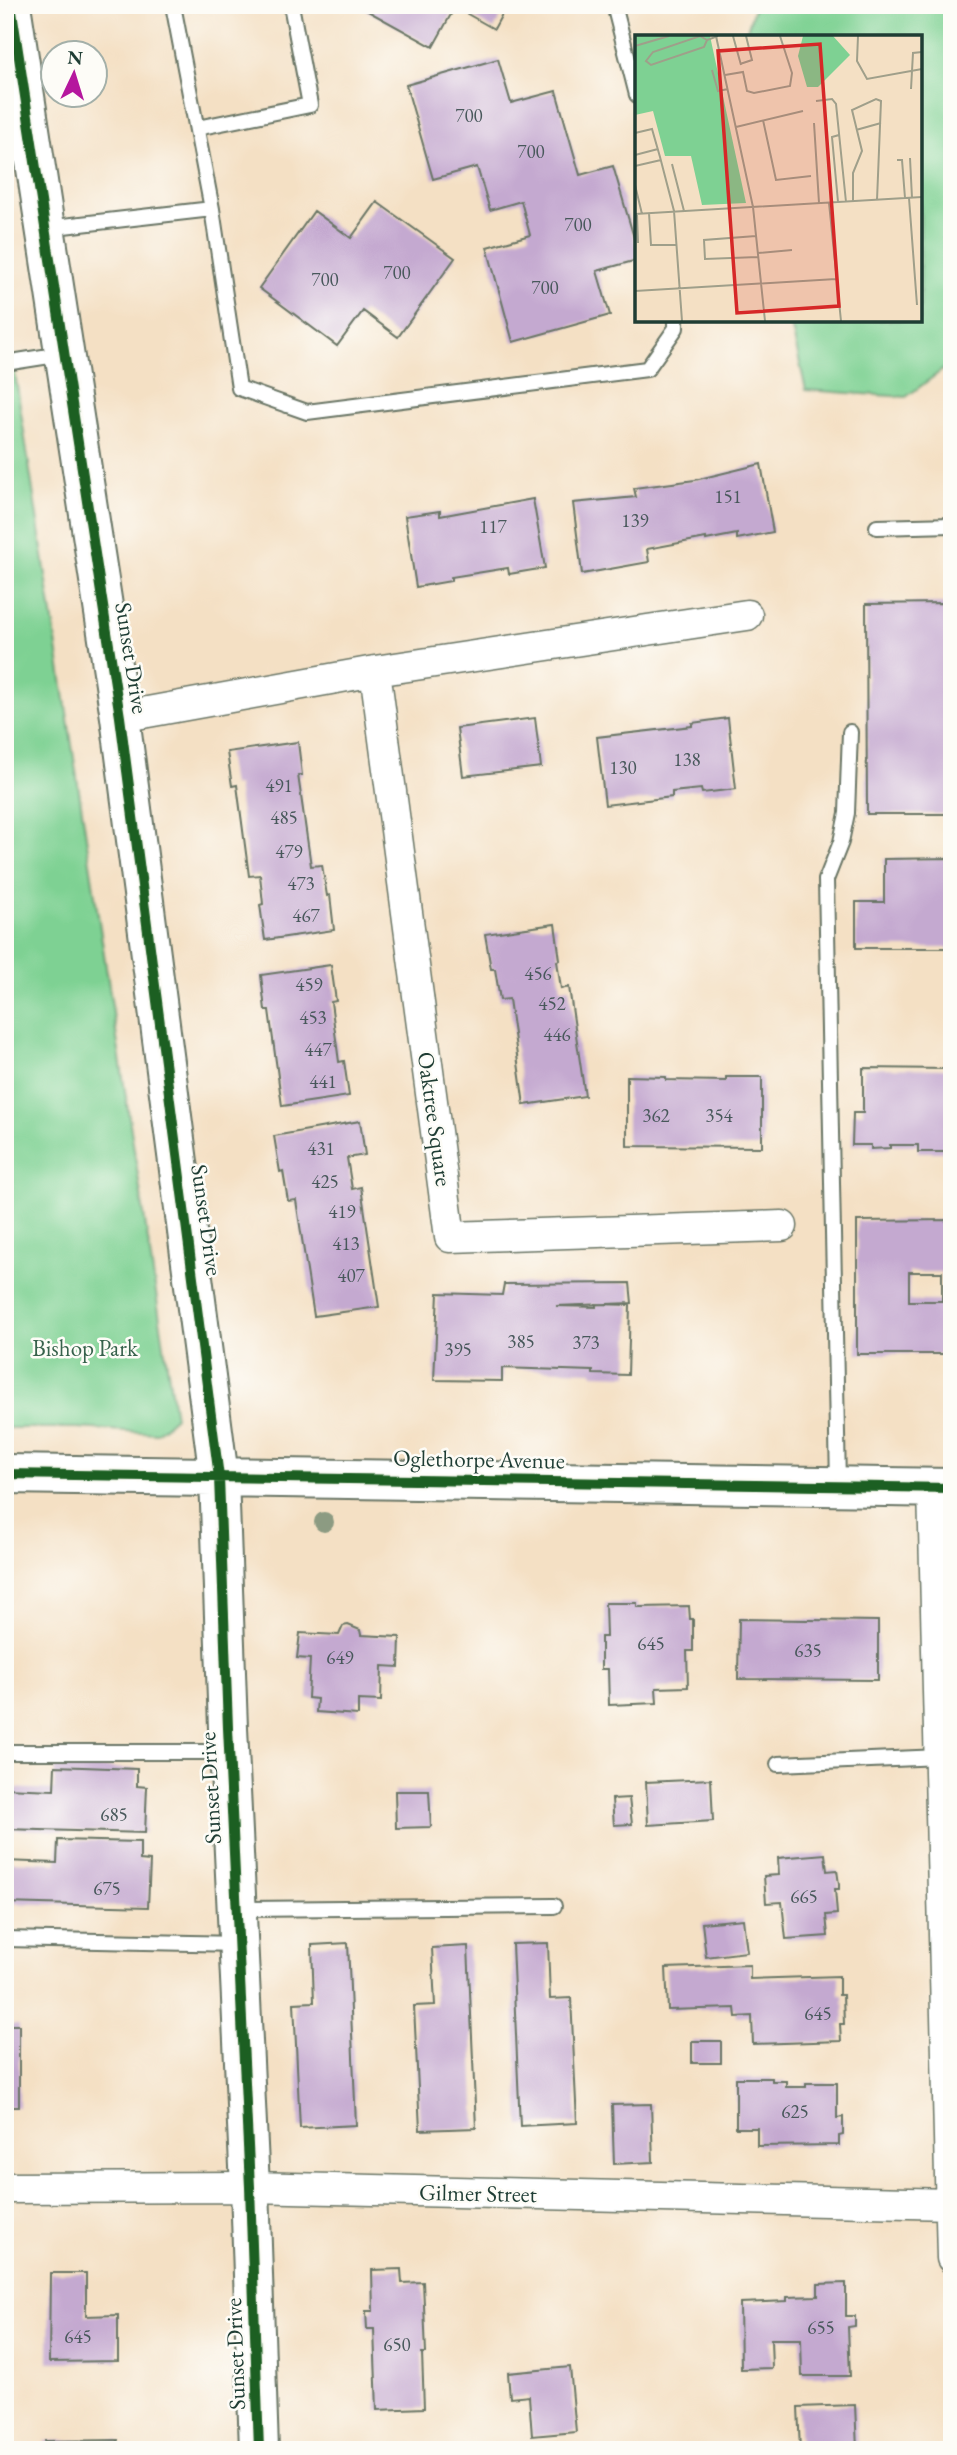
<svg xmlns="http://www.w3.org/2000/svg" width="957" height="2455" viewBox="0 0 957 2455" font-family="'EB Garamond',serif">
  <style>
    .green { fill: #7ed193; stroke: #4e8764; stroke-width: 2 }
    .building { fill: #c4a9d0; fill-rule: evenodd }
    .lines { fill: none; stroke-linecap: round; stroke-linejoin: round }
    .lane-casing { stroke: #6a7666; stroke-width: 18 }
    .street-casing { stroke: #6a7666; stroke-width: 33 }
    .secondary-casing { stroke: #6a7666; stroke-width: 42 }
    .lane { stroke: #fff; stroke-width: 14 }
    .street { stroke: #fff; stroke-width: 30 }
    .secondary { stroke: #fff; stroke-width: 38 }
    .cycleway-casing { stroke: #fdfcf7; stroke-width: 15 }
    .cycleway { stroke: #1b5e20; stroke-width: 10 }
    .tree { fill: #8c9b82 }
    .labels { text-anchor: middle; stroke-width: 5; stroke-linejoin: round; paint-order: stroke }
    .number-label { font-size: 19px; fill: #48585b }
    .street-label { font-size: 23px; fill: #1f3d34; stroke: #fdfcf7 }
    .park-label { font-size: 23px; fill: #37624c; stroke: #fdfcf7 }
    .inset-road { fill: none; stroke: #9f9f8a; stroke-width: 2 }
    .view { fill: #d62828; fill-opacity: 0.15; stroke: #d62828; stroke-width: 3.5 }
    .inset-edge { fill: none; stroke: #1f3d34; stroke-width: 3.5 }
  </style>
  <rect width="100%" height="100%" fill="#fdfcf7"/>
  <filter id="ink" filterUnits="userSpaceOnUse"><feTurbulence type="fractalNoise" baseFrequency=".0143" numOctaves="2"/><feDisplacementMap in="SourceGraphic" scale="14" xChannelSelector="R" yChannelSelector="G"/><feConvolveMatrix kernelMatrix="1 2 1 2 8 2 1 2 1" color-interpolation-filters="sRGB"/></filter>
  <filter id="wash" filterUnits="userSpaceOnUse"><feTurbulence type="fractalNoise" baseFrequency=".00686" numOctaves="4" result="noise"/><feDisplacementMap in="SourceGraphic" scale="28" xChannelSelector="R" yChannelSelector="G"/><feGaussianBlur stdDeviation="1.57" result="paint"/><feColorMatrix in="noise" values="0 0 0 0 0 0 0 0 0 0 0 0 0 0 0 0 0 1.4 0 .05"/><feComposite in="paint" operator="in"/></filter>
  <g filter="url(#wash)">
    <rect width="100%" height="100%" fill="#f4e0c4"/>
    <!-- green -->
    <path class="green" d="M 755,5 L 952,5 L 952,363 L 906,397 L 806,390 L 790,320 L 920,320 L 920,37 L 745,37 Z
      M 5,308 L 175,1417 L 157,1433 L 77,1428 L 5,1428 Z"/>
    <g id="blocks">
      <!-- building -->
      <path class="building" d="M 357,5 L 507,5 L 494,29 L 455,7 L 433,47 Z
        M 498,59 L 511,103 L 556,91 L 580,175 L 613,166 L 637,248 L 637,260 L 597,271 L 610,315 L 513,342 L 487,247 L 530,235 L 521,201 L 490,210 L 477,167 L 433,179 L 406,85 Z
        M 377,202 L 455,258 L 398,337 L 363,311 L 337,346 L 259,288 L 314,211 L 351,238 Z
        M 761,464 L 773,532 L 737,539 L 737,534 L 706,540 L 706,538 L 647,549 L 649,562 L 582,574 L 573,503 L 636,497 L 634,488 L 695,480 Z
        M 533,499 L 545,568 L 509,574 L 508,568 L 451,577 L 451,581 L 416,587 L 405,516 L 440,511 L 440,516 Z
        M 943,603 L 952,604 L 952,814 L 867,814 L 866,604 Z
        M 535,718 L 541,767 L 463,776 L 457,728 Z
        M 728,718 L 736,789 L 702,793 L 701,789 L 672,792 L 672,797 L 605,805 L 597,737 L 692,726 L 692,723 Z
        M 298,742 L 302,775 L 298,775 L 311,866 L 322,865 L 327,896 L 330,895 L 334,930 L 265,940 L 260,905 L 263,904 L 260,875 L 249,876 L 237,785 L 232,786 L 227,752 Z
        M 952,858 L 952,948 L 856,948 L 856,902 L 884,902 L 884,859 Z
        M 555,924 L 560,960 L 557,961 L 561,989 L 569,987 L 585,1096 L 524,1105 L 509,999 L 500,1000 L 495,969 L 491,969 L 485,934 Z
        M 331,965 L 336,1001 L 331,1002 L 339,1062 L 344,1061 L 349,1096 L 282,1106 L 269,1010 L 265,1010 L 261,975 Z
        M 863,1068 L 948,1069 L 949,1087 L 952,1087 L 952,1152 L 918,1152 L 918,1145 L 890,1145 L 890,1148 L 871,1149 L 871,1145 L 852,1145 L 853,1113 L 863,1113 Z
        M 627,1076 L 666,1077 L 666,1080 L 726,1081 L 726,1077 L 762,1077 L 762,1147 L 627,1146 Z
        M 360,1121 L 365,1155 L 347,1158 L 352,1189 L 361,1187 L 379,1307 L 314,1316 L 296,1200 L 288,1201 L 283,1171 L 280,1172 L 274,1136 Z
        M 952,1220 L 952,1354 L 857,1354 L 857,1221 ZM 909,1272 L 942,1272 L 942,1301 L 909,1301 Z
        M 630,1283 L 632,1303 L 556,1306 L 596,1307 L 596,1304 L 630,1305 L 628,1375 L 593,1374 L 593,1371 L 502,1368 L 502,1381 L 434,1380 L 438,1293 L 502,1295 L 504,1284 Z
        M 605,1603 L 637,1603 L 637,1607 L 641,1607 L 689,1606 L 690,1619 L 693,1619 L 693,1651 L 687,1651 L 688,1687 L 656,1688 L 657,1703 L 609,1705 L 608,1669 L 601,1669 L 601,1637 L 606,1637 Z
        M 739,1619 L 878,1621 L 878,1680 L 738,1679 Z
        M 348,1625 L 360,1630 L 361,1635 L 400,1637 L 399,1667 L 382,1666 L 381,1701 L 358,1700 L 358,1715 L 316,1712 L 317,1699 L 308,1698 L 310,1659 L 297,1658 L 300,1633 L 339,1635 L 343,1626 Z
        M 55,1766 L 137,1769 L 137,1786 L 147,1787 L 145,1833 L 5,1829 L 5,1788 L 54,1790 Z
        M 711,1779 L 713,1821 L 648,1825 L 646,1782 Z
        M 395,1791 L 429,1791 L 431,1827 L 396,1828 Z
        M 629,1798 L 632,1824 L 614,1825 L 612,1799 Z
        M 58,1840 L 140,1842 L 140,1860 L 150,1861 L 148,1907 L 5,1903 L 5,1861 L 57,1863 Z
        M 825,1854 L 827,1871 L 837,1870 L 839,1884 L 839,1889 L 835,1889 L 837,1914 L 826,1915 L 828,1936 L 786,1939 L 782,1902 L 766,1903 L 764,1876 L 779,1875 L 778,1858 Z
        M 743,1919 L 747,1952 L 706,1957 L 702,1923 Z
        M 348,1943 L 356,2125 L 300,2128 L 294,2003 L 314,2002 L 312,1945 Z
        M 548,1943 L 550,1999 L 571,1998 L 577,2123 L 520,2126 L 512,1944 Z
        M 468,1946 L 476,2128 L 420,2130 L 414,2006 L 435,2005 L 432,1948 Z
        M 750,1965 L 750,1979 L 839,1976 L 839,1995 L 843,1995 L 844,2024 L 840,2024 L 841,2041 L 753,2044 L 752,2016 L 736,2017 L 735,2008 L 668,2010 L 666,1968 Z
        M 5,2025 L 19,2025 L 19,2107 L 5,2107 Z
        M 692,2041 L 721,2041 L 721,2063 L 692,2063 Z
        M 736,2078 L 772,2078 L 772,2081 L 786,2081 L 786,2087 L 806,2087 L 806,2083 L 837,2083 L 837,2118 L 843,2117 L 843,2135 L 839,2136 L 839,2145 L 757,2146 L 757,2128 L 736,2128 Z
        M 651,2104 L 653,2162 L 614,2164 L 612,2105 Z
        M 401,2269 L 402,2283 L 423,2282 L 426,2353 L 422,2353 L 424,2408 L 377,2410 L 374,2329 L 367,2329 L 366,2311 L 373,2311 L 372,2270 Z
        M 50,2273 L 86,2273 L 86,2316 L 118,2315 L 118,2361 L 49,2362 Z
        M 846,2283 L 846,2316 L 855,2316 L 855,2326 L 848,2327 L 850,2376 L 802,2376 L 801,2339 L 771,2339 L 772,2368 L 741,2369 L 740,2303 L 787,2301 L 787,2297 L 818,2296 L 818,2284 Z
        M 570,2367 L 576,2432 L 532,2436 L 529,2396 L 510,2398 L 508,2373 Z
        M 855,2405 L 857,2449 L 800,2450 L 798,2407 Z
        M 118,2440 L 118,2450 L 45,2450 L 45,2441 Z"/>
    </g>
  </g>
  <g filter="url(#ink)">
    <use href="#blocks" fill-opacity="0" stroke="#6a7666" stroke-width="2"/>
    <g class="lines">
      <!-- lane casing -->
      <g class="lane-casing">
        <path id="lane" d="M 173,5 L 212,209
          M 614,5 L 637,95
          M 197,128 L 310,105 L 291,5
          M 46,228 L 212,209 L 239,388 L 307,412 L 647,369 L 676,328 L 676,320
          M 5,363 L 62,354
          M 877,527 L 952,525
          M 838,1484 L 826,880 L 841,842 L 847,813 L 850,732
          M 5,1752 L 228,1752
          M 778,1764 L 940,1757
          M 238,1909 L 554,1906
          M 5,1939 L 238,1944"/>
      </g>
      <!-- street casing -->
      <g class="street-casing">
        <path id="street" d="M 375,671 L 450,1237 L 782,1226
          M 120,717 L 375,671 L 747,615
          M 933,1488 L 952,2258
          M 5,2188 L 250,2187 L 950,2204"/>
      </g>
      <!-- secondary casing -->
      <g class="secondary-casing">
        <path id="secondary" d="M 11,5 L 120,717 L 219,1477 L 228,1728 L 250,2187 L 259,2450
          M 5,1474 L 952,1488"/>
      </g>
      <!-- lane -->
      <use href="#lane" class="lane"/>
      <!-- street -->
      <use href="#street" class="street"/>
      <!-- secondary -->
      <use href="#secondary" class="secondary"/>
      <!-- cycleway casing -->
      <g class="cycleway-casing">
        <path id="cycleway" d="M 11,5 L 120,717 L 219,1477 L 228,1728 L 250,2187 L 259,2450
          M 5,1474 L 952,1488"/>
      </g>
      <!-- cycleway -->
      <use href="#cycleway" class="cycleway"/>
    </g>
    <!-- trees -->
    <circle class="tree" cx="324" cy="1522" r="10"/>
  </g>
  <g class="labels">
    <!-- number labels -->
    <g class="number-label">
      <text x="469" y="122">700</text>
      <text x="531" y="158">700</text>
      <text x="578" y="231">700</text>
      <text x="397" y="279">700</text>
      <text x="325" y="286">700</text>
      <text x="545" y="294">700</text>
      <text x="728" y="503">151</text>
      <text x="635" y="527">139</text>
      <text x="493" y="533">117</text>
      <text x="687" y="766">138</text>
      <text x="623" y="774">130</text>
      <text x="279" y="792">491</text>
      <text x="284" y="824">485</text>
      <text x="289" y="858">479</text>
      <text x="301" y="890">473</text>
      <text x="306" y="922">467</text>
      <text x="538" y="980">456</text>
      <text x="309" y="991">459</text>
      <text x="552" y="1010">452</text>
      <text x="313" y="1024">453</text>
      <text x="557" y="1041">446</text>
      <text x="318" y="1056">447</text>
      <text x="323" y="1088">441</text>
      <text x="656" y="1122">362</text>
      <text x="719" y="1122">354</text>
      <text x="321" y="1155">431</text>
      <text x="325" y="1188">425</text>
      <text x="342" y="1218">419</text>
      <text x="346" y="1250">413</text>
      <text x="351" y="1282">407</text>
      <text x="521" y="1348">385</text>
      <text x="586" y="1349">373</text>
      <text x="458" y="1356">395</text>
      <text x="651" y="1650">645</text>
      <text x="808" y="1657">635</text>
      <text x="340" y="1664">649</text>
      <text x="114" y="1821">685</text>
      <text x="107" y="1895">675</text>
      <text x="804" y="1903">665</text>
      <text x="818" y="2020">645</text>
      <text x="795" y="2118">625</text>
      <text x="821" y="2334">655</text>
      <text x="78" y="2343">645</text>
      <text x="397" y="2351">650</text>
    </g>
    <!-- street labels -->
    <g class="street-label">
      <text transform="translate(132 658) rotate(81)" y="8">Sunset Drive</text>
      <text transform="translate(435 1119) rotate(82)" y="8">Oaktree Square</text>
      <text transform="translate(207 1220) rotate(82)" y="8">Sunset Drive</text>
      <text transform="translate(479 1459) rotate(1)" y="8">Oglethorpe Avenue</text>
      <text transform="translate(210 1788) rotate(-93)" y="8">Sunset Drive</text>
      <text transform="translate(478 2193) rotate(1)" y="8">Gilmer Street</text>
      <text transform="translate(235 2354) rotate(-92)" y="8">Sunset Drive</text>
    </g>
    <!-- park labels -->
    <g class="park-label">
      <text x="85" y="1356">Bishop Park</text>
    </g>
  </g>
  <!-- overview -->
  <g transform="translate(635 35)">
    <rect width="287" height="287" fill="#f4e0c4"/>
    <path d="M 0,1 L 75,1 L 111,168 L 67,170 L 56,121 L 30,121 L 18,76 L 0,80 ZM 168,1 L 198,1 L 215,20 L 183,52 L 172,52 L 163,21 Z" fill="#7ed193"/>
    <path class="inset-road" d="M 81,1 L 118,172 L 130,286M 98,1 L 106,30M 223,1 L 222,26 L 232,44 L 287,34M 72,5 L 65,1 L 18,17 L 11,26 L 16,30 L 69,12 L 72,5 L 83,1M 0,11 L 34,1M 105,29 L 117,25 L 111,1M 77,35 L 83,56 L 93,54M 90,40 L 108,37 L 112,56 L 119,58 L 155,51 L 157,38 L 145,1M 276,54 L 278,18 L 287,17M 181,66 L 197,64 L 201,69 L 211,167M 128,85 L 141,145 L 176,141M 179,88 L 184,168M 101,92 L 168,76M 221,95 L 246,88M 0,98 L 17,94 L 25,122 L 39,176 L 47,286M 0,120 L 23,114M 275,123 L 277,163M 262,125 L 267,125 L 270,163M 37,129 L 49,176M 0,131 L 26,125M 0,150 L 7,179M 274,163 L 282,270M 218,166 L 218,138 L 227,116 L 217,75 L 241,64 L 246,66 L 242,165M 203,167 L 197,102 L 204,100M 194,168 L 206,286M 14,178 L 16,210 L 41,210M 0,179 L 287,162M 2,179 L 3,208M 121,201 L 69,205 L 70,224 L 123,222M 123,218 L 157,215M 0,256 L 201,244"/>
    <path class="view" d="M 185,9 L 204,271 L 102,278 L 83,16 Z"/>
    <rect width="287" height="287" class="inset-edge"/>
  </g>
  <!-- margin -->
  <rect width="957" height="2455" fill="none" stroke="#fdfcf7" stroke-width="28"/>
  <!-- north arrow -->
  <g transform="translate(74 74) rotate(4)"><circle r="33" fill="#fdfcf7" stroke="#a4b0a9" stroke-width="2"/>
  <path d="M0-5L12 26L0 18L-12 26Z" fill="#b5179e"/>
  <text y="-10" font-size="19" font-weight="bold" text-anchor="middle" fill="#1f3d34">N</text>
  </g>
</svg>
